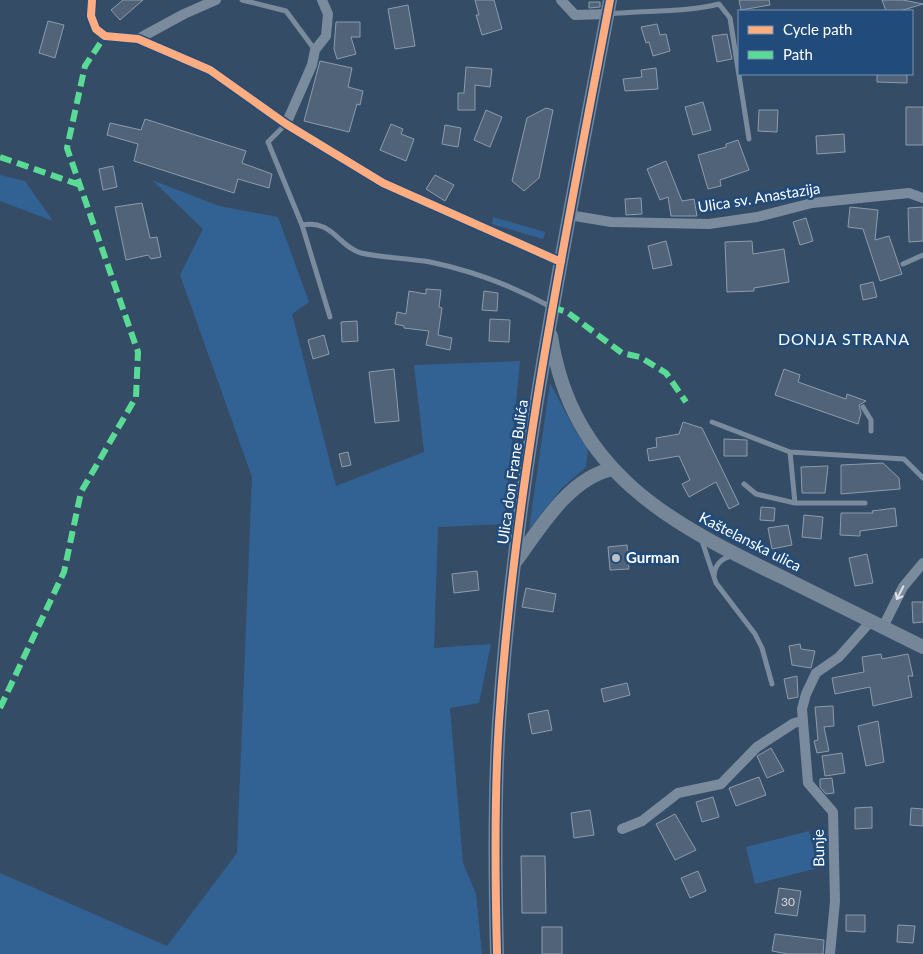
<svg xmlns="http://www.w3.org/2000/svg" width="923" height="954" viewBox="0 0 923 954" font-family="Lato,sans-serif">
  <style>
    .green { fill: #326293 }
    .building { fill: #506378; stroke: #8d9cac }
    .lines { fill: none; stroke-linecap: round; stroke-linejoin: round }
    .lane { stroke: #798b9d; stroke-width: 5 }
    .street { stroke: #798b9d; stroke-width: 10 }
    .secondary { stroke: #768699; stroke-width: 14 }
    .quiet { stroke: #5adb95; stroke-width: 6; stroke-dasharray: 12 6; stroke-linecap: butt }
    .cycleway-casing { stroke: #204b7b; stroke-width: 11 }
    .cycleway { stroke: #ffac80; stroke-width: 8 }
    .oneway { stroke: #dee2e6 }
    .poi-dot { fill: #b8c0c9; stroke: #204b7b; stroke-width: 2 }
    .labels { text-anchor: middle; stroke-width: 5; stroke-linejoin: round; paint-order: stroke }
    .number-label { font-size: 12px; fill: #d3d8dd }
    .street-label { font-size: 15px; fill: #fff; stroke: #204b7b }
    .poi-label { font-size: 15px; font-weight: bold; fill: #fff; stroke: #204b7b; text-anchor: start }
    .neighbourhood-label { font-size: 16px; letter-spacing: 1px; fill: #fff; stroke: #204b7b }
  </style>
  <rect width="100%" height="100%" fill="#354c66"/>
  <!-- green -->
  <path class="green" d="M 0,175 L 25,181 L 53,221 L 0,201 Z
    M 152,180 L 219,206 L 278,217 L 309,302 L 292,314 L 336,486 L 424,452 L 414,365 L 520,361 L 504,524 L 438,527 L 434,648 L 491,644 L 479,703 L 450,708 L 463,863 L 476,894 L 482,954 L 0,954 L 0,873 L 167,946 L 237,853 L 252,477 L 180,275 L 203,229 Z
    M 493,217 L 545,232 L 543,239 L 492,224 Z
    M 550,383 L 576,432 L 588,449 L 586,467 L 562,488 L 529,529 Z
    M 809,831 L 818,868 L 755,884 L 746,847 Z"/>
  <!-- building -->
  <path class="building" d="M 123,0 L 143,0 L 120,20 L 111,10 Z
    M 475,0 L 494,0 L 502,29 L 482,35 L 476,15 L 479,15 Z
    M 739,0 L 769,0 L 770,5 L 741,10 Z
    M 882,0 L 903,0 L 923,4 L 900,11 L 886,11 Z
    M 589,2 L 600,2 L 600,7 L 589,8 Z
    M 408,5 L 415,46 L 395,49 L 388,9 Z
    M 48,21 L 64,25 L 55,58 L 39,53 Z
    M 336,22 L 360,22 L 360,37 L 351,37 L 356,54 L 337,59 L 334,49 Z
    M 657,24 L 660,35 L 666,34 L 670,51 L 653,56 L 649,42 L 646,43 L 641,27 Z
    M 727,34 L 732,59 L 717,62 L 712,36 Z
    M 320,61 L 352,68 L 348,87 L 363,91 L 360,105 L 357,104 L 349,132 L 304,121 Z
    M 466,67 L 492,69 L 490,87 L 475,85 L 475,110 L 458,110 L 458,93 L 464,93 Z
    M 656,68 L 658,89 L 625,91 L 623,79 L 642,77 L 641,70 Z
    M 877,74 L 907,74 L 907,83 L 877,82 Z
    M 703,102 L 711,130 L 693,135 L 685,107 Z
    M 906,107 L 923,107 L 923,145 L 906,145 Z
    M 546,108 L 553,110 L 539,178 L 524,191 L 512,181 L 527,118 Z
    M 486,110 L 502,117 L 490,147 L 474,140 Z
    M 759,110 L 778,110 L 777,132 L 758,131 Z
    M 145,119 L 246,151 L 242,163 L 272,174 L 269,188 L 238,179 L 234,193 L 134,161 L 138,144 L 107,135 L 110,123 L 141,130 Z
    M 391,124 L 403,129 L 401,134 L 414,139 L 406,161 L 380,150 Z
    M 445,125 L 461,128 L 458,147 L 442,144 Z
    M 844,134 L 845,152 L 817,154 L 816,136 Z
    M 738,140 L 749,170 L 720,180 L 721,186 L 708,189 L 698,155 L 726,147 L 726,144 Z
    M 666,161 L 682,201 L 694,199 L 697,216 L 671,216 L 668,197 L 660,200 L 647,169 Z
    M 113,166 L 117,187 L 103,190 L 99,169 Z
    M 435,175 L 454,185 L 445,201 L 426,189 Z
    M 641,198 L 642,214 L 626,215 L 625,199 Z
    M 142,203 L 150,238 L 157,237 L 161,257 L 151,259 L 148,255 L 126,260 L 115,207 Z
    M 850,207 L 878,210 L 875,240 L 889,236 L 902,274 L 880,281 L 863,229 L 848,227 Z
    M 923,207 L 923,241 L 909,242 L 908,208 Z
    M 806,218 L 813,241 L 800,245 L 793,222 Z
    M 666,241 L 672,265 L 653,269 L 648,246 Z
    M 752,241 L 753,254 L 784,249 L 789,282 L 754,288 L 754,291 L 727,292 L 725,242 Z
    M 873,282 L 877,297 L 863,300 L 860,285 Z
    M 426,289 L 441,290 L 439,307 L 442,308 L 438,335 L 452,338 L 450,350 L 426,345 L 429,331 L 404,328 L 404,326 L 395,324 L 397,312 L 406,314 L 409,291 L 426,294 Z
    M 484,291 L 498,293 L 497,311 L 482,310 Z
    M 490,319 L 510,320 L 509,342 L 489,341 Z
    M 357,321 L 358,341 L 342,342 L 341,322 Z
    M 324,335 L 329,354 L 313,359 L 308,340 Z
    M 394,369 L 399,421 L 375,423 L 369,372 Z
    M 784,369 L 800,375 L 798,382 L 846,399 L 847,394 L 866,401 L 859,405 L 861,413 L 858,424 L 775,395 Z
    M 683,422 L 702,428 L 739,504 L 729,509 L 716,482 L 689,497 L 682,484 L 690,480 L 679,456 L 649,461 L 647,449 L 657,447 L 656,438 L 679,434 Z
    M 724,439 L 747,440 L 747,456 L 724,456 Z
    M 348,452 L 351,465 L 342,467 L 339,454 Z
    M 883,463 L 899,478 L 900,489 L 841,494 L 841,465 Z
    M 828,466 L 825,493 L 802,493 L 801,467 Z
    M 761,507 L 775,508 L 774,521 L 760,520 Z
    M 895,508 L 897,526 L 860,531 L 860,536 L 840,535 L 841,513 L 873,513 L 872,511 Z
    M 804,515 L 823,517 L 821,539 L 802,537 Z
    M 788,525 L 792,545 L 772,549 L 768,528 Z
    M 627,545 L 629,569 L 610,570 L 608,547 Z
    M 867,554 L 873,583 L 855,586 L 849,558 Z
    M 477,571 L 479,590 L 454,593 L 452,574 Z
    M 526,588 L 556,594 L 553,612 L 522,607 Z
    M 912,602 L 923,602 L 923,622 L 913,623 Z
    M 800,644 L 801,649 L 815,651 L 811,668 L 792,665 L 789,646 Z
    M 881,654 L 882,659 L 908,654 L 913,676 L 908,676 L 912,697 L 873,706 L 870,687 L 835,694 L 832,678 L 864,672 L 862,657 Z
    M 797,676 L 798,697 L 788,699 L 784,679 Z
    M 627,683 L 630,695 L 604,702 L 601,689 Z
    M 833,706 L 834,726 L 824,727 L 829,751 L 817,753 L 814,741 L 818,740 L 815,707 Z
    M 548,710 L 552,730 L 532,734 L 528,714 Z
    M 878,721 L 884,762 L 866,766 L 858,726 Z
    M 771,748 L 784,771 L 767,778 L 757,756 Z
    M 842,753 L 845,773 L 825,776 L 822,756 Z
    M 759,777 L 766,795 L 736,806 L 729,788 Z
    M 832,778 L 834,793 L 826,794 L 820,787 L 820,779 Z
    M 713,797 L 719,817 L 702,822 L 696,802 Z
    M 872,807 L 872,828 L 855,829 L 855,808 Z
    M 911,808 L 923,809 L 923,826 L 910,825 Z
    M 590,810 L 594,835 L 574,838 L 571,813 Z
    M 675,814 L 696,850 L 675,860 L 656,824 Z
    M 521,856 L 545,856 L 546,913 L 522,913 Z
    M 698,871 L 706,891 L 690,898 L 681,878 Z
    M 779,888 L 801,891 L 797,916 L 775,913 Z
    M 846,915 L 865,915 L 865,932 L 846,931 Z
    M 898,925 L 915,926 L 913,943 L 897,942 Z
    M 542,927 L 562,927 L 562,954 L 542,954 Z
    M 775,934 L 824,940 L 823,954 L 788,954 L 772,951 Z"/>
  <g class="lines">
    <!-- lane -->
    <path class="lane" d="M 242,0 L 286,11 L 315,50
      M 608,14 C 645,10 683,13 719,4 L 730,18 L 749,139
      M 286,124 L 268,142 L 302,225 L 330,317
      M 302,225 C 332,219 339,247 361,253 C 384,258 407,258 430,262 C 474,271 511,285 551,307
      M 903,264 L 923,255
      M 863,407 L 871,420 L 871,431
      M 712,422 L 790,452 L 904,459 L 923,478
      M 790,452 L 795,503
      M 744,484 L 756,494 L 795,503 L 865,503
      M 702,541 L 716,583 L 755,634 L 762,648 L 772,684
      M 714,577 C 714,566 721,558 732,556"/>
    <!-- street -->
    <path class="street" d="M 92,0 L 91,16 L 96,29 L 105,36 L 138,39 L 210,70 L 286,124 L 383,183 L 561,262
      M 561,0 L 575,15 L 607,14
      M 138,39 L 184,14 L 216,0
      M 286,124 L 312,65 L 315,50 L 326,36 L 328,14 L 322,0
      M 569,215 L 611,222 L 709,224 L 757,217 L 812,203 L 909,193 L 923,198
      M 883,627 L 903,587 L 923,563
      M 622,829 L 642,821 L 678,793 L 721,784 L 757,747 L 794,723 L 802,721
      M 830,954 L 835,901 L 833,812 L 808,783 L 802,709 L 806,694 L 816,673 L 839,657 L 871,621"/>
    <!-- secondary -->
    <path class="secondary" d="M 551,336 C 572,473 671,524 784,578 C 830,601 877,624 923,647
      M 516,561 C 540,528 570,477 613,469
      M 497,954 C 495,877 494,799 499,722 C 515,479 565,239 610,0"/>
    <!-- quiet -->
    <path class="quiet" d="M 0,157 L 80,185
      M 552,307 L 567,312 L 622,353 L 640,357 L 666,373 L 686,402
      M 0,708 L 64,572 L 81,492 L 136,397 L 138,352 L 67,148 L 85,66 L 105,36"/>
    <!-- cycleway casing -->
    <g class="cycleway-casing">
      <path id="cycleway" d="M 92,0 L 91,16 L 96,29 L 105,36 L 138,39 L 210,70 L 286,124 L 383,183 L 561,262
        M 497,954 C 495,877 494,799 499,722 C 515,479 565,239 610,0"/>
    </g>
    <!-- cycleway -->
    <use href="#cycleway" class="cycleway"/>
  </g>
  <!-- one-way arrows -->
  <defs><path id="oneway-shaft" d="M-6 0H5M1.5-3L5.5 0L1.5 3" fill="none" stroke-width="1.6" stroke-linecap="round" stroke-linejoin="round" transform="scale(1.25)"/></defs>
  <use class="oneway" href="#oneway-shaft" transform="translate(900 593) rotate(117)"/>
  <!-- markers -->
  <circle class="poi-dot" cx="616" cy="558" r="5"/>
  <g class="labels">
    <!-- number labels -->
    <g class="number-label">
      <text x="788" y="906">30</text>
    </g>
    <!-- street labels -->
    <g class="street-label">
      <text transform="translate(759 198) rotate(-9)" y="5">Ulica sv. Anastazija</text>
      <text transform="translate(513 472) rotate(-82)" y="5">Ulica don Frane Bulića</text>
      <text transform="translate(750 542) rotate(27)" y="5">Kaštelanska ulica</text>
      <text transform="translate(819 848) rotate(-91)" y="5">Bunje</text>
    </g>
    <!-- poi labels -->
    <g class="poi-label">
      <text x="626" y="563">Gurman</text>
    </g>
    <!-- neighbourhood labels -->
    <g class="neighbourhood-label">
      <text x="844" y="345">DONJA STRANA</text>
    </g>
  </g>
  <!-- legend -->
  <rect x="738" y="10" width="175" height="65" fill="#204b7b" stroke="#7993b0"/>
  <rect x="748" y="26" width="25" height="8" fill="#ffac80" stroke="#7993b0"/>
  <text x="783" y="35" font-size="15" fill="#ffffff">Cycle path</text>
  <rect x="748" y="51" width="25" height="8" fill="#5adb95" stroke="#7993b0"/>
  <text x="783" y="60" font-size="15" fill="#ffffff">Path</text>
</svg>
